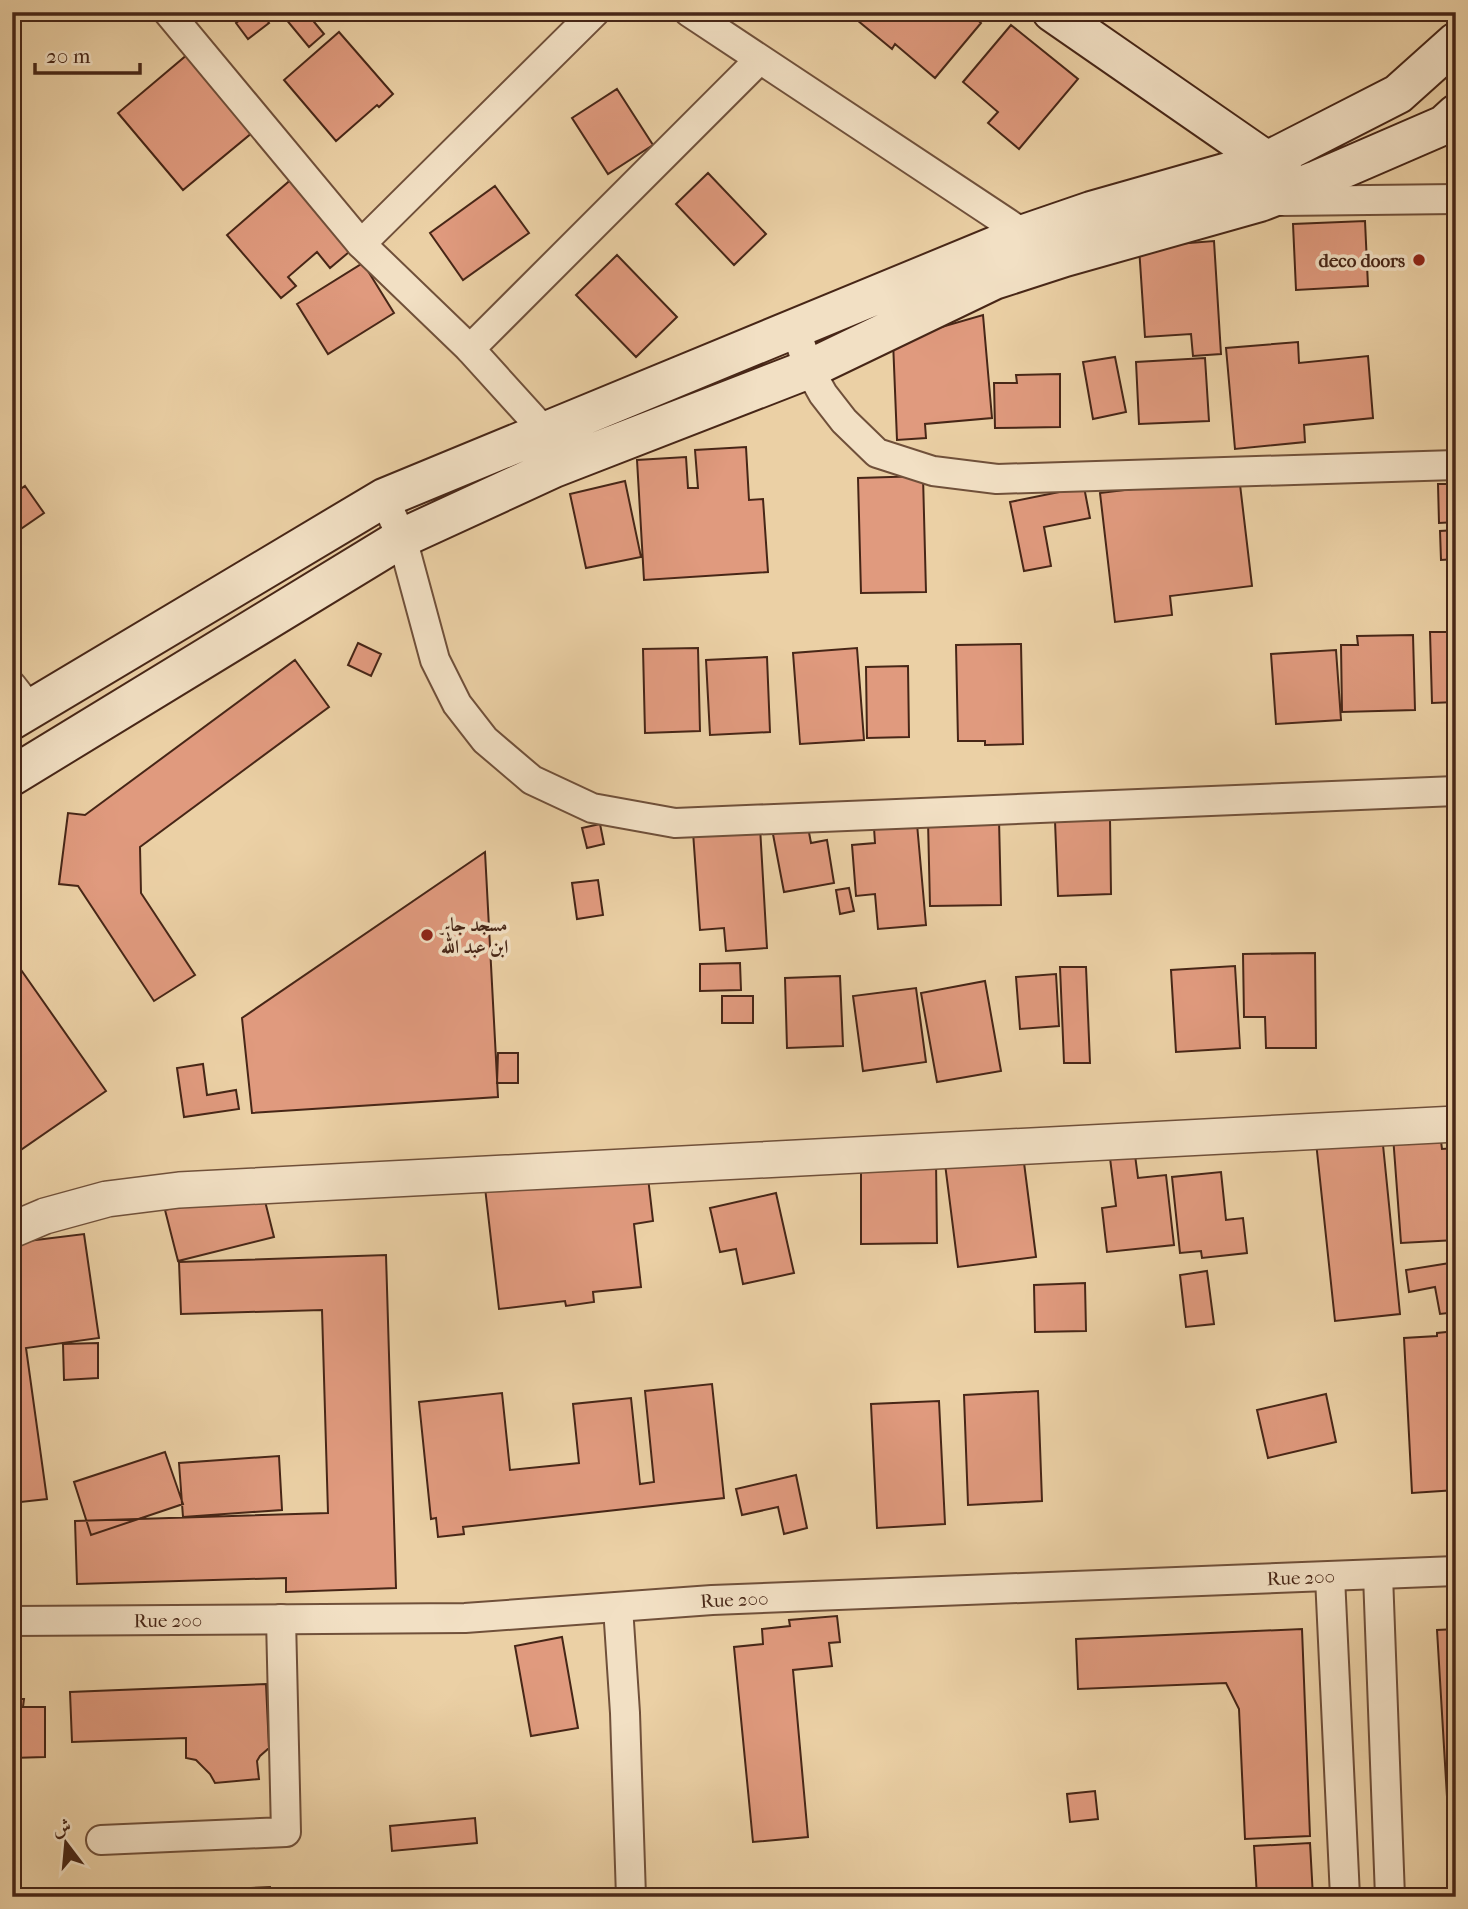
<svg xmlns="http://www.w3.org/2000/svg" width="1468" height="1909" viewBox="0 0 1468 1909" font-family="'IM FELL French Canon',Amiri,serif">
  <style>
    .building { fill: #e09a7e; stroke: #472617; stroke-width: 2 }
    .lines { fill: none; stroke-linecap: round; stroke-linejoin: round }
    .minor-casing { stroke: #70503a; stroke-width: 32 }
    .tertiary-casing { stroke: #70503a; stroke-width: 38 }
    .secondary-casing { stroke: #472617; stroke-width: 42 }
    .minor { stroke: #f2e0c4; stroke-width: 28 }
    .tertiary { stroke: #f2e0c4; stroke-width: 35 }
    .secondary { stroke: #f2e0c4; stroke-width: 38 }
    .poi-dot { fill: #8f2418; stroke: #f2e0c4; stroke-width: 2.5 }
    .labels { text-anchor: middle; stroke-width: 7; stroke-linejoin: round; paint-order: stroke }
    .poi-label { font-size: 19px; font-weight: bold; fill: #472617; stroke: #f2e0c4; text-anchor: end }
    .street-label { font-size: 19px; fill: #472617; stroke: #f2e0c4 }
  </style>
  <rect width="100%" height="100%" fill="#ebd0a5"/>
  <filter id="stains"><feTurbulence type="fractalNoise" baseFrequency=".00286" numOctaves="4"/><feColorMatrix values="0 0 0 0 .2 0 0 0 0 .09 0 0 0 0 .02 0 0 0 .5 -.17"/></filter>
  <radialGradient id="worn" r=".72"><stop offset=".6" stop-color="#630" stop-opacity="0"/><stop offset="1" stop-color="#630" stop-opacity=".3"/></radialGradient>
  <!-- building -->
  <path class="building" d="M 250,12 L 261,12 L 269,23 L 248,39 L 236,23 Z
    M 280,12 L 306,12 L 324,34 L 309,47 Z
    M 457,12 L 473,12 L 464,20 Z
    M 853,12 L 969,12 L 981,23 L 935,78 L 895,44 L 892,49 L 851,15 Z
    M 1011,25 L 1078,79 L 1019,149 L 988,123 L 998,112 L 963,82 Z
    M 339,32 L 393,94 L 379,107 L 377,105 L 336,141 L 284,80 Z
    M 188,54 L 253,132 L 183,190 L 118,113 Z
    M 617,89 L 653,145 L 608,174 L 572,118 Z
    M 708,173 L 766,234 L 734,265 L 676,204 Z
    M 294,177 L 355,247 L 330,268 L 317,252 L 288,277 L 296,286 L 281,298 L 227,235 Z
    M 495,186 L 529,233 L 463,280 L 430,233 Z
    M 1365,221 L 1368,286 L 1296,290 L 1293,224 Z
    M 1214,241 L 1221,354 L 1193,356 L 1191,334 L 1145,337 L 1139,247 Z
    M 617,255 L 677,317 L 636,357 L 576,295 Z
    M 363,263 L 394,313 L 328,354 L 297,304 Z
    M 983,315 L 992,418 L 925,424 L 926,438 L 897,440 L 893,341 Z
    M 1298,342 L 1299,363 L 1368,356 L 1373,418 L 1304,425 L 1305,442 L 1235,449 L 1226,348 Z
    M 1115,357 L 1126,412 L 1093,419 L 1083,362 Z
    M 1205,358 L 1209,421 L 1139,424 L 1136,362 Z
    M 1060,374 L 1060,427 L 995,428 L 994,383 L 1017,383 L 1016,375 Z
    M 746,447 L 749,500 L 763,499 L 768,572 L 644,580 L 637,460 L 686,457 L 688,488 L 698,488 L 695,450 Z
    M 923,476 L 926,592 L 861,593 L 858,478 Z
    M 1239,476 L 1252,586 L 1170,596 L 1172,615 L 1115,622 L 1100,493 Z
    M 625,481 L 641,557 L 586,568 L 570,494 Z
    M 1438,484 L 1456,484 L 1456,522 L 1439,523 Z
    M 25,486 L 44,513 L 12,535 L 12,495 Z
    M 1084,487 L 1090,518 L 1044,527 L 1051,566 L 1024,571 L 1010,502 Z
    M 1456,530 L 1456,559 L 1441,560 L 1440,531 Z
    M 1430,632 L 1456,632 L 1456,702 L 1432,703 Z
    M 1413,635 L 1415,710 L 1342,712 L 1341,645 L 1358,645 L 1357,636 Z
    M 358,643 L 381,654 L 371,676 L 348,665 Z
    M 1021,644 L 1023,744 L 985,745 L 985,741 L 958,741 L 956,645 Z
    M 698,648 L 700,731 L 645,733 L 643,649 Z
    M 857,648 L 864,740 L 800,744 L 793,653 Z
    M 1336,650 L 1341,720 L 1276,724 L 1271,654 Z
    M 767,657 L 770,732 L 710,735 L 706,660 Z
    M 295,660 L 329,707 L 140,847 L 141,893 L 195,975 L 154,1001 L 78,886 L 59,884 L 68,813 L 85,815 Z
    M 908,666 L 909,737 L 867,738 L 866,667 Z
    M 999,819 L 1001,905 L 930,906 L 928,821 Z
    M 1110,819 L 1111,894 L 1058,896 L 1055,821 Z
    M 807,822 L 811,843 L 827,840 L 834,883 L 784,892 L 772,829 Z
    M 600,824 L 604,844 L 587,848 L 582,828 Z
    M 917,824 L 926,925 L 878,929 L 875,894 L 856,896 L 852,845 L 875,843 L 874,828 Z
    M 760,827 L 767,948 L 726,951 L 724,928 L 700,930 L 693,832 Z
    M 485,852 L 498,1097 L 252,1113 L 242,1018 Z
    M 598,880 L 603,915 L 577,919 L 572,883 Z
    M 849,888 L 854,911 L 840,914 L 836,890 Z
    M 1315,953 L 1316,1048 L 1266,1048 L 1265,1017 L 1244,1017 L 1243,954 Z
    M 12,957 L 106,1091 L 12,1156 Z
    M 740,963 L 741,990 L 700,991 L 700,964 Z
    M 1235,966 L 1240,1048 L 1176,1052 L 1171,970 Z
    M 1060,967 L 1086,967 L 1090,1063 L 1064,1063 Z
    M 1056,974 L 1059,1026 L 1020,1029 L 1016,977 Z
    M 840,976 L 843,1046 L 787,1048 L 785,978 Z
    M 985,981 L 1001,1071 L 937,1082 L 921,993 Z
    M 916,988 L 926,1062 L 863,1071 L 853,996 Z
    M 722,996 L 753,996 L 753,1023 L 722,1023 Z
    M 498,1053 L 518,1053 L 518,1083 L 497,1083 Z
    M 203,1064 L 207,1095 L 236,1090 L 239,1109 L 184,1117 L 177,1068 Z
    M 1440,1133 L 1442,1149 L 1456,1148 L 1456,1240 L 1401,1243 L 1393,1136 Z
    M 1382,1135 L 1400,1314 L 1335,1321 L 1316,1142 Z
    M 1022,1147 L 1036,1257 L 958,1267 L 944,1156 Z
    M 1135,1155 L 1138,1178 L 1166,1175 L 1174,1245 L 1107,1252 L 1102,1208 L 1116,1206 L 1110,1158 Z
    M 646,1160 L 653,1221 L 634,1224 L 641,1287 L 593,1292 L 594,1302 L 566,1306 L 565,1301 L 499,1309 L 484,1179 Z
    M 936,1160 L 937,1243 L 861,1244 L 861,1161 Z
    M 1221,1172 L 1226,1220 L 1243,1218 L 1247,1253 L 1202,1258 L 1201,1251 L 1180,1253 L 1172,1177 Z
    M 261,1185 L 274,1237 L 178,1261 L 165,1210 Z
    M 776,1193 L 794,1273 L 743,1284 L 736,1249 L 720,1252 L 710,1208 Z
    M 84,1234 L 99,1338 L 26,1348 L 47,1499 L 12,1503 L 12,1243 Z
    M 386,1255 L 396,1588 L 286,1592 L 286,1578 L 77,1584 L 75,1521 L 328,1513 L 322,1310 L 181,1314 L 179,1262 Z
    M 1456,1262 L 1456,1312 L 1440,1314 L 1435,1287 L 1409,1292 L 1406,1270 Z
    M 1207,1271 L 1214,1324 L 1186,1327 L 1180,1275 Z
    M 1085,1283 L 1086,1331 L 1035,1332 L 1034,1285 Z
    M 1456,1331 L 1456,1490 L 1412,1493 L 1404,1338 L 1437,1336 L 1437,1333 Z
    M 98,1343 L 98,1378 L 64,1380 L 63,1344 Z
    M 712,1384 L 724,1498 L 463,1527 L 464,1534 L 438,1537 L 436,1518 L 431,1519 L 419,1402 L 502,1393 L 510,1470 L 579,1463 L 573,1404 L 631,1398 L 640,1484 L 654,1482 L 645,1391 Z
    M 1038,1391 L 1042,1501 L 968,1505 L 964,1395 Z
    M 1326,1394 L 1336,1442 L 1268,1458 L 1257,1410 Z
    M 939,1401 L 945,1524 L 877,1528 L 871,1404 Z
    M 165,1452 L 183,1504 L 91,1535 L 74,1482 Z
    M 279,1456 L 282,1510 L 183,1517 L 179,1463 Z
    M 796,1475 L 807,1528 L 784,1534 L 778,1507 L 742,1515 L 736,1489 Z
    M 837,1616 L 840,1642 L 829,1643 L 832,1666 L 793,1670 L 808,1837 L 753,1842 L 734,1647 L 763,1644 L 762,1629 L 790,1626 L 789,1620 Z
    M 1302,1629 L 1310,1836 L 1245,1839 L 1239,1709 L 1226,1683 L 1078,1689 L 1076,1639 Z
    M 1456,1629 L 1456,1897 L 1453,1897 L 1437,1630 Z
    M 562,1637 L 578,1728 L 531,1736 L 515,1646 Z
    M 266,1684 L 269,1748 L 260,1756 L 257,1761 L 259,1779 L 215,1783 L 210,1774 L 196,1760 L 186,1758 L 186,1738 L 72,1742 L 70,1692 Z
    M 12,1699 L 24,1699 L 23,1707 L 45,1707 L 45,1757 L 12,1758 Z
    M 1095,1791 L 1098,1819 L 1070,1822 L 1067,1794 Z
    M 475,1818 L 477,1843 L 392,1851 L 390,1826 Z
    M 1310,1843 L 1313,1897 L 1257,1897 L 1254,1846 Z
    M 270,1887 L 271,1897 L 84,1897 L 84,1896 Z"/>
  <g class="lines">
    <!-- minor casing -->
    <g class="minor-casing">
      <g id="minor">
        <path d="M 168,12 L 361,244 L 470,349 L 546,433"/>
        <path d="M 689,12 L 1024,234"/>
        <path d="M 1281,201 L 1456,199"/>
        <path d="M 361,244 L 595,12"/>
        <path d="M 795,328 L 809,369 L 823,394 L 844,421 L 877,453 L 933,471 L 997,479 L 1456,465"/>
        <path d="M 470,349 L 759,60"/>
        <path d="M 384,498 L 402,538 L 435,660 L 457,704 L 485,740 L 532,780 L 592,808 L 675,823 L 1456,791"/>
        <path d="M 12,686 L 30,709"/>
        <path d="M 1378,1575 L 1390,1897"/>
        <path d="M 1330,1577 L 1345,1897"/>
        <path d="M 618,1607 L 625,1713 L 631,1897"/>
        <path id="s1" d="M 12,1621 L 465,1618 L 712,1600 L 1456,1571"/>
        <path d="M 101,1840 L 286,1832 L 281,1619"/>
      </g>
    </g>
    <!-- tertiary casing -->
    <g class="tertiary-casing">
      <path id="tertiary" d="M 12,1230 L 45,1216 L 107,1199 L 179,1190 L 1456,1124"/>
    </g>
    <!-- secondary casing -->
    <g class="secondary-casing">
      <path id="secondary" d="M 1052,12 L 1267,161 L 1282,167
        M 12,720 L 384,498 L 1024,234 L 1091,211 L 1267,161 L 1398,94 L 1456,42
        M 12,776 L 402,538 L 554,468 L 809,369 L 994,280 L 1065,257 L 1260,202 L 1317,180 L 1444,125 L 1456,114"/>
    </g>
    <!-- minor -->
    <use href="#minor" class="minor"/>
    <!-- tertiary -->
    <use href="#tertiary" class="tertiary"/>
    <!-- secondary -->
    <use href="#secondary" class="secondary"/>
  </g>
  <!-- markers -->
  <g class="poi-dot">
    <circle cx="1419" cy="260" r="7"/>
    <circle cx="427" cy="935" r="7"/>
  </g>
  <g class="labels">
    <!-- poi labels -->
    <g class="poi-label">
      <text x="1405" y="267">deco doors</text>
      <text x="441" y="931" text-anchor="start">مسجد جابر<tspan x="441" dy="22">ابن عبد الله</tspan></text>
    </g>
    <!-- street labels -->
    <g class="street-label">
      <text dy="7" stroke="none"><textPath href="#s1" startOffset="1290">Rue 200</textPath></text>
      <text dy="7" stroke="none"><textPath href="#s1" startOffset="723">Rue 200</textPath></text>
      <text dy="7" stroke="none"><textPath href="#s1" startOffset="156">Rue 200</textPath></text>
    </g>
  </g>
  <!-- margin -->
  <rect width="1468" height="1909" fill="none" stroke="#ebd0a5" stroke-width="42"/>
  <rect x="14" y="14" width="1440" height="1881" fill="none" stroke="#472617" stroke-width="3.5"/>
  <rect x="21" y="21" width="1426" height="1867" fill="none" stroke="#472617" stroke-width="2"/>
  <!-- north arrow -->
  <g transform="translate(66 1843) rotate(344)" stroke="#f2e0c4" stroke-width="5" paint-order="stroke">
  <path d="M0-5L12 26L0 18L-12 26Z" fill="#472617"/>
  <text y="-10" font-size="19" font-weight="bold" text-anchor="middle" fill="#472617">ش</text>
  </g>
  <!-- scale -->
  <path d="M35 63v10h105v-10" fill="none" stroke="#472617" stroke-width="3.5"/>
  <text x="46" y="63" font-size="21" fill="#472617" stroke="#f2e0c4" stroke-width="5" paint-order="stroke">20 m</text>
  <rect width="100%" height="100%" filter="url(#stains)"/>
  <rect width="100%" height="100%" fill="url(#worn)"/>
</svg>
